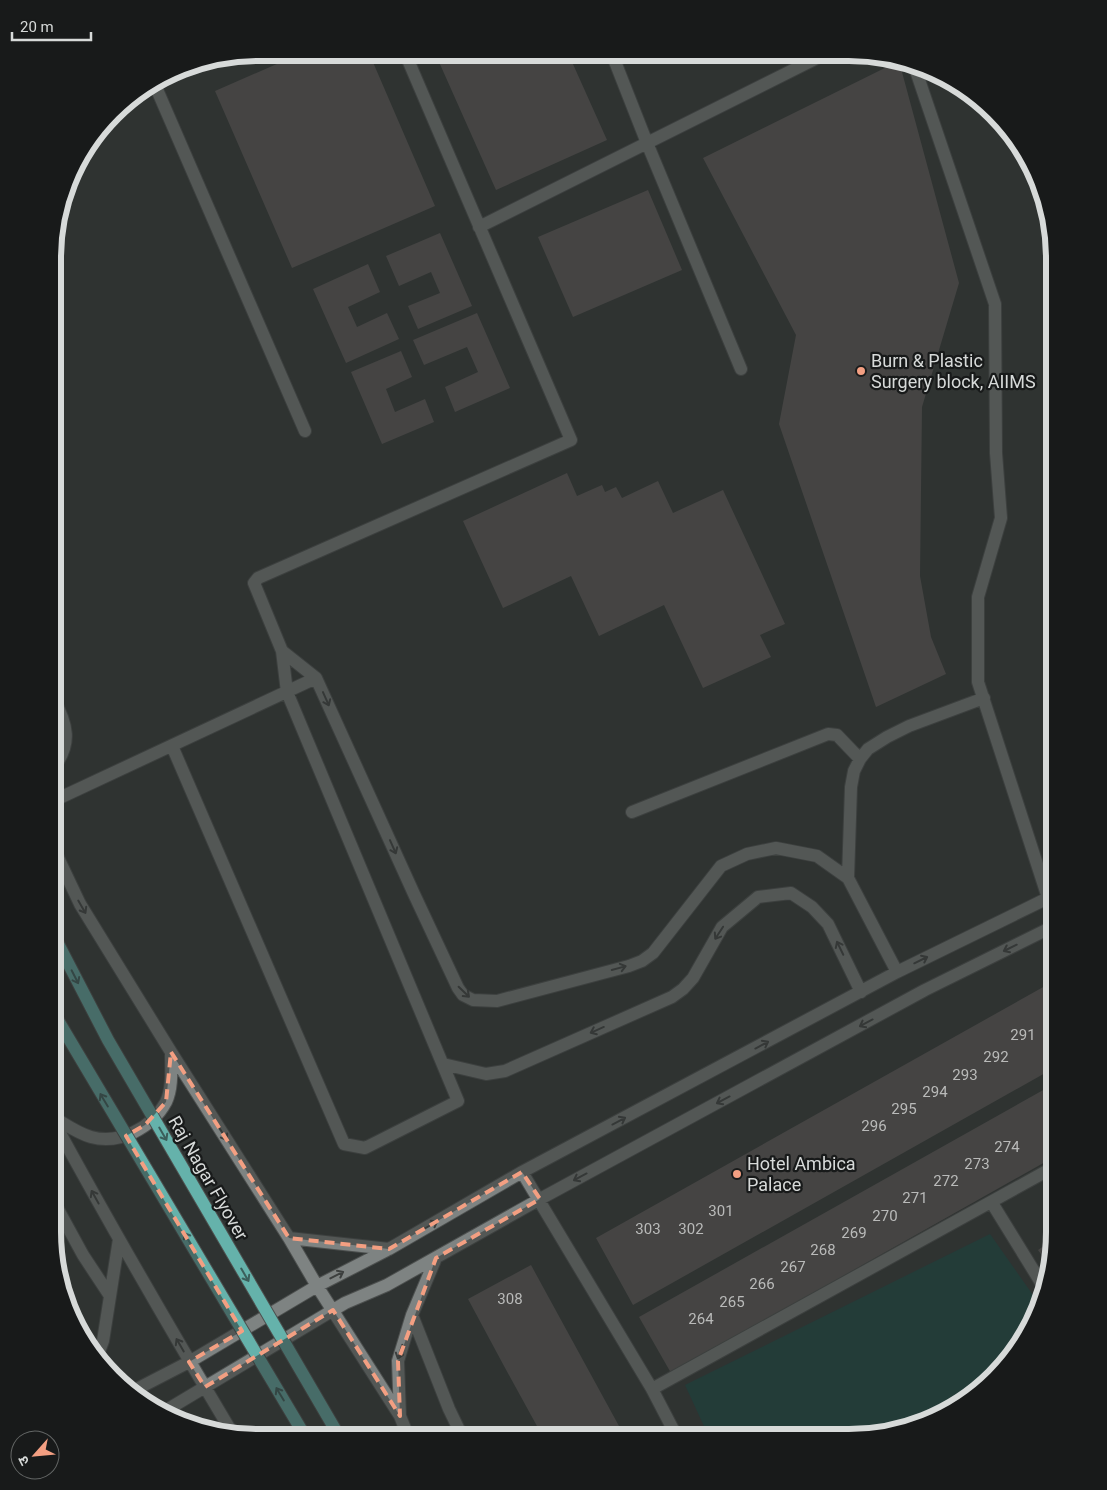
<svg xmlns="http://www.w3.org/2000/svg" width="1107" height="1490" viewBox="0 0 1107 1490" font-family="Roboto,'Noto Sans Devanagari',sans-serif">
  <style>
    .green { fill: #144742 }
    .building { fill: #5f5a59 }
    .lines { fill: none; stroke-linecap: round; stroke-linejoin: round }
    .minor-casing { stroke: #4d504f; stroke-width: 14 }
    .minor { stroke: #7e8382; stroke-width: 12 }
    .major-bridge-casing { stroke: #4d504f; stroke-width: 14; stroke-linecap: butt }
    .major-bridge { stroke: #65b2ab; stroke-width: 12 }
    .oneway { stroke: #3c3f3e }
    .oneway2 { stroke: #3b5e5b }
    .marked { fill: none; stroke: #f39f82; stroke-width: 4; stroke-dasharray: 10 6; stroke-linejoin: round }
    .poi-dot { fill: #f39f82; stroke: #181a1a; stroke-width: 2 }
    .labels { text-anchor: middle; stroke-width: 4.5; stroke-linejoin: round; paint-order: stroke }
    .number-label { font-size: 15px; fill: #b9bab9 }
    .poi-label { font-size: 18px; fill: #d7dad9; stroke: #181a1a; text-anchor: start }
    .street-label { font-size: 18px; fill: #d7dad9; stroke: #181a1a }
    .rim { fill: none; stroke: #d7dad9; stroke-width: 6 }
  </style>
  <rect width="100%" height="100%" fill="#2f3332"/>
  <!-- green -->
  <path class="green" d="M 990,1234 L 1040,1305 L 1020,1346 L 985,1386 L 940,1416 L 849,1437 L 709,1437 L 685,1385 Z"/>
  <!-- building -->
  <path class="building" d="M 302,53 L 369,53 L 435,206 L 292,268 L 215,91 Z
    M 435,53 L 568,53 L 607,140 L 496,190 Z
    M 899,61 L 959,283 L 922,407 L 920,576 L 931,637 L 946,674 L 876,707 L 779,424 L 796,335 L 703,158 Z
    M 648,190 L 682,270 L 573,317 L 538,237 Z
    M 440,233 L 472,306 L 418,329 L 408,306 L 440,293 L 431,272 L 399,286 L 386,256 Z
    M 368,264 L 380,292 L 348,307 L 357,327 L 387,313 L 399,339 L 346,363 L 313,289 Z
    M 477,313 L 510,388 L 455,412 L 445,387 L 478,372 L 467,347 L 424,365 L 413,340 Z
    M 401,351 L 412,377 L 386,389 L 395,412 L 425,399 L 434,422 L 382,444 L 351,372 Z
    M 567,473 L 577,496 L 602,485 L 605,492 L 616,487 L 622,498 L 658,481 L 673,513 L 723,490 L 785,624 L 760,635 L 771,657 L 703,688 L 664,605 L 599,636 L 571,576 L 503,608 L 463,521 Z
    M 1054,981 L 1054,1068 L 633,1305 L 596,1238 Z
    M 1054,1084 L 1054,1157 L 671,1373 L 639,1317 Z
    M 1054,1239 L 1054,1246 L 1050,1267 L 1038,1250 Z
    M 531,1265 L 549,1298 L 625,1437 L 543,1437 L 504,1366 L 468,1299 Z"/>
  <g class="lines">
    <!-- minor casing -->
    <g class="minor-casing">
      <path id="minor" d="M 612,54 L 647,143 L 741,369
        M 914,65 L 995,304 L 996,453 L 1001,518 L 978,597 L 978,682 L 1048,898
        M 155,85 L 305,431
        M 479,227 L 825,54
        M 282,651 L 316,678 L 414,894 L 458,988 L 463,995 L 473,1000 L 497,1001 L 629,966 L 642,961 L 653,953 L 721,866 L 747,854 L 776,848 L 817,856 L 848,878 L 897,972
        M 172,746 L 344,1144 L 365,1148 L 458,1101 L 287,692 L 282,651 L 254,583 L 258,578 L 571,440 L 405,53
        M 53,768 C 73,744 67,723 53,698
        M 53,801 L 316,678
        M 632,812 L 828,734 L 837,735 L 860,759
        M 53,847 L 80,904 L 171,1052 L 289,1238 L 317,1286 L 400,1416 L 408,1436
        M 848,878 L 851,787 L 854,771 L 860,759 L 868,749 L 887,737 L 909,726 L 984,698
        M 443,1064 L 486,1074 L 505,1071 L 672,997 L 683,989 L 693,978 L 722,927 L 758,897 L 791,893 L 812,907 L 828,924 L 861,992
        M 53,1117 C 65,1124 77,1133 91,1137 C 119,1145 152,1128 166,1102 C 173,1087 171,1068 171,1052
        M 53,1120 C 111,1227 172,1332 234,1436
        M 522,1172 L 652,1389 L 677,1437
        M 53,1200 L 83,1255 L 110,1296
        M 992,1203 L 1045,1289
        M 289,1238 L 389,1249
        M 412,1315 L 449,1409 L 462,1436
        M 97,1357 L 103,1341 L 119,1239
        M 652,1389 L 1054,1167
        M 131,1392 L 189,1362 L 317,1286 L 389,1249 L 522,1172 L 897,972 L 1048,898 L 1054,893
        M 165,1411 L 345,1303 L 387,1285 L 540,1199 L 925,990 L 1054,926
        M 400,1416 L 398,1361 L 412,1315 L 436,1258"/>
    </g>
    <!-- minor -->
    <use href="#minor" class="minor"/>
    <!-- major-bridge casing -->
    <g class="major-bridge-casing">
      <path id="major-bridge" d="M 53,934 L 108,1040 L 339,1436
        M 53,1012 L 305,1436"/>
    </g>
    <!-- major-bridge -->
    <use href="#major-bridge" class="major-bridge"/>
  </g>
  <!-- one-way arrows -->
  <defs><path id="oneway-shaft" d="M-6 0H5M1.5-3L5.5 0L1.5 3" fill="none" stroke-width="1.6" stroke-linecap="round" stroke-linejoin="round" transform="scale(1.25)"/></defs>
  <g class="oneway">
    <use href="#oneway-shaft" transform="translate(326 699) rotate(66)"/>
    <use href="#oneway-shaft" transform="translate(393 847) rotate(66)"/>
    <use href="#oneway-shaft" transform="translate(82 907) rotate(60)"/>
    <use href="#oneway-shaft" transform="translate(719 933) rotate(123)"/>
    <use href="#oneway-shaft" transform="translate(840 948) rotate(-116)"/>
    <use href="#oneway-shaft" transform="translate(1010 948) rotate(154)"/>
    <use href="#oneway-shaft" transform="translate(921 960) rotate(-26)"/>
    <use href="#oneway-shaft" transform="translate(619 968) rotate(-15)"/>
    <use href="#oneway-shaft" transform="translate(464 992) rotate(44)"/>
    <use href="#oneway-shaft" transform="translate(866 1023) rotate(152)"/>
    <use href="#oneway-shaft" transform="translate(597 1030) rotate(156)"/>
    <use href="#oneway-shaft" transform="translate(762 1045) rotate(-28)"/>
    <use href="#oneway-shaft" transform="translate(723 1100) rotate(152)"/>
    <use href="#oneway-shaft" transform="translate(619 1121) rotate(-28)"/>
    <use href="#oneway-shaft" transform="translate(223 1134) rotate(58)"/>
    <use href="#oneway-shaft" transform="translate(580 1177) rotate(152)"/>
    <use href="#oneway-shaft" transform="translate(95 1197) rotate(-119)"/>
    <use href="#oneway-shaft" transform="translate(431 1225) rotate(-30)"/>
    <use href="#oneway-shaft" transform="translate(337 1275) rotate(-27)"/>
    <use href="#oneway-shaft" transform="translate(180 1345) rotate(-120)"/>
    <use href="#oneway-shaft" transform="translate(400 1352) rotate(108)"/>
  </g>
  <g class="oneway2">
    <use href="#oneway-shaft" transform="translate(75 977) rotate(63)"/>
    <use href="#oneway-shaft" transform="translate(104 1100) rotate(-121)"/>
    <use href="#oneway-shaft" transform="translate(163 1134) rotate(60)"/>
    <use href="#oneway-shaft" transform="translate(188 1239) rotate(-121)"/>
    <use href="#oneway-shaft" transform="translate(245 1275) rotate(60)"/>
    <use href="#oneway-shaft" transform="translate(280 1394) rotate(-121)"/>
  </g>
  <!-- marked area -->
  <path d="M0 0H1107V1490H0ZM 171,1052 L 289,1238 L 389,1249 L 522,1172 L 540,1199 L 436,1258 L 398,1361 L 400,1416 L 333,1310 L 205,1387 L 189,1362 L 242,1331 L 126,1136 L 145,1125 L 166,1102 Z" fill="#2f3332" fill-opacity=".55" fill-rule="evenodd"/>
  <path class="marked" d="M 171,1052 L 289,1238 L 389,1249 L 522,1172 L 540,1199 L 436,1258 L 398,1361 L 400,1416 L 333,1310 L 205,1387 L 189,1362 L 242,1331 L 126,1136 L 145,1125 L 166,1102 Z"/>
  <!-- markers -->
  <g class="poi-dot">
    <circle cx="861" cy="371" r="5"/>
    <circle cx="737" cy="1174" r="5"/>
  </g>
  <g class="labels">
    <!-- number labels -->
    <g class="number-label">
      <text x="1023" y="1040">291</text>
      <text x="996" y="1062">292</text>
      <text x="965" y="1080">293</text>
      <text x="935" y="1097">294</text>
      <text x="904" y="1114">295</text>
      <text x="874" y="1131">296</text>
      <text x="1007" y="1152">274</text>
      <text x="977" y="1169">273</text>
      <text x="946" y="1186">272</text>
      <text x="915" y="1203">271</text>
      <text x="721" y="1216">301</text>
      <text x="885" y="1221">270</text>
      <text x="648" y="1234">303</text>
      <text x="691" y="1234">302</text>
      <text x="854" y="1238">269</text>
      <text x="823" y="1255">268</text>
      <text x="793" y="1272">267</text>
      <text x="762" y="1289">266</text>
      <text x="510" y="1304">308</text>
      <text x="732" y="1307">265</text>
      <text x="701" y="1324">264</text>
    </g>
    <!-- poi labels -->
    <g class="poi-label">
      <text x="871" y="367">Burn &amp; Plastic<tspan x="871" dy="21">Surgery block, AIIMS</tspan></text>
      <text x="747" y="1170">Hotel Ambica<tspan x="747" dy="21">Palace</tspan></text>
    </g>
    <!-- street labels -->
    <g class="street-label">
      <text transform="translate(208 1178) rotate(60)" y="6">Raj Nagar Flyover</text>
    </g>
  </g>
  <!-- crop -->
  <path d="M0 0H1107V1490H0ZM258 61H849A197 197 0 0 1 1046 258V1232A197 197 0 0 1 849 1429H258A197 197 0 0 1 61 1232V258A197 197 0 0 1 258 61Z" fill="#181a1a" fill-rule="evenodd"/>
  <path class="rim" d="M258 61H849A197 197 0 0 1 1046 258V1232A197 197 0 0 1 849 1429H258A197 197 0 0 1 61 1232V258A197 197 0 0 1 258 61Z"/>
  <!-- north arrow -->
  <g transform="translate(35 1455) rotate(243)"><circle r="24" fill="#181a1a" stroke="#646766"/>
  <path d="M0-4L9 19L0 12L-9 19Z" fill="#f39f82"/>
  <text y="-8" font-size="14" font-weight="bold" text-anchor="middle" fill="#d7dad9">उ</text>
  </g>
  <!-- scale -->
  <path d="M12 32v8h79v-8" fill="none" stroke="#d7dad9" stroke-width="2.5"/>
  <text x="20" y="32" font-size="15" fill="#d7dad9" stroke="#181a1a" stroke-width="4" paint-order="stroke">20 m</text>
</svg>
